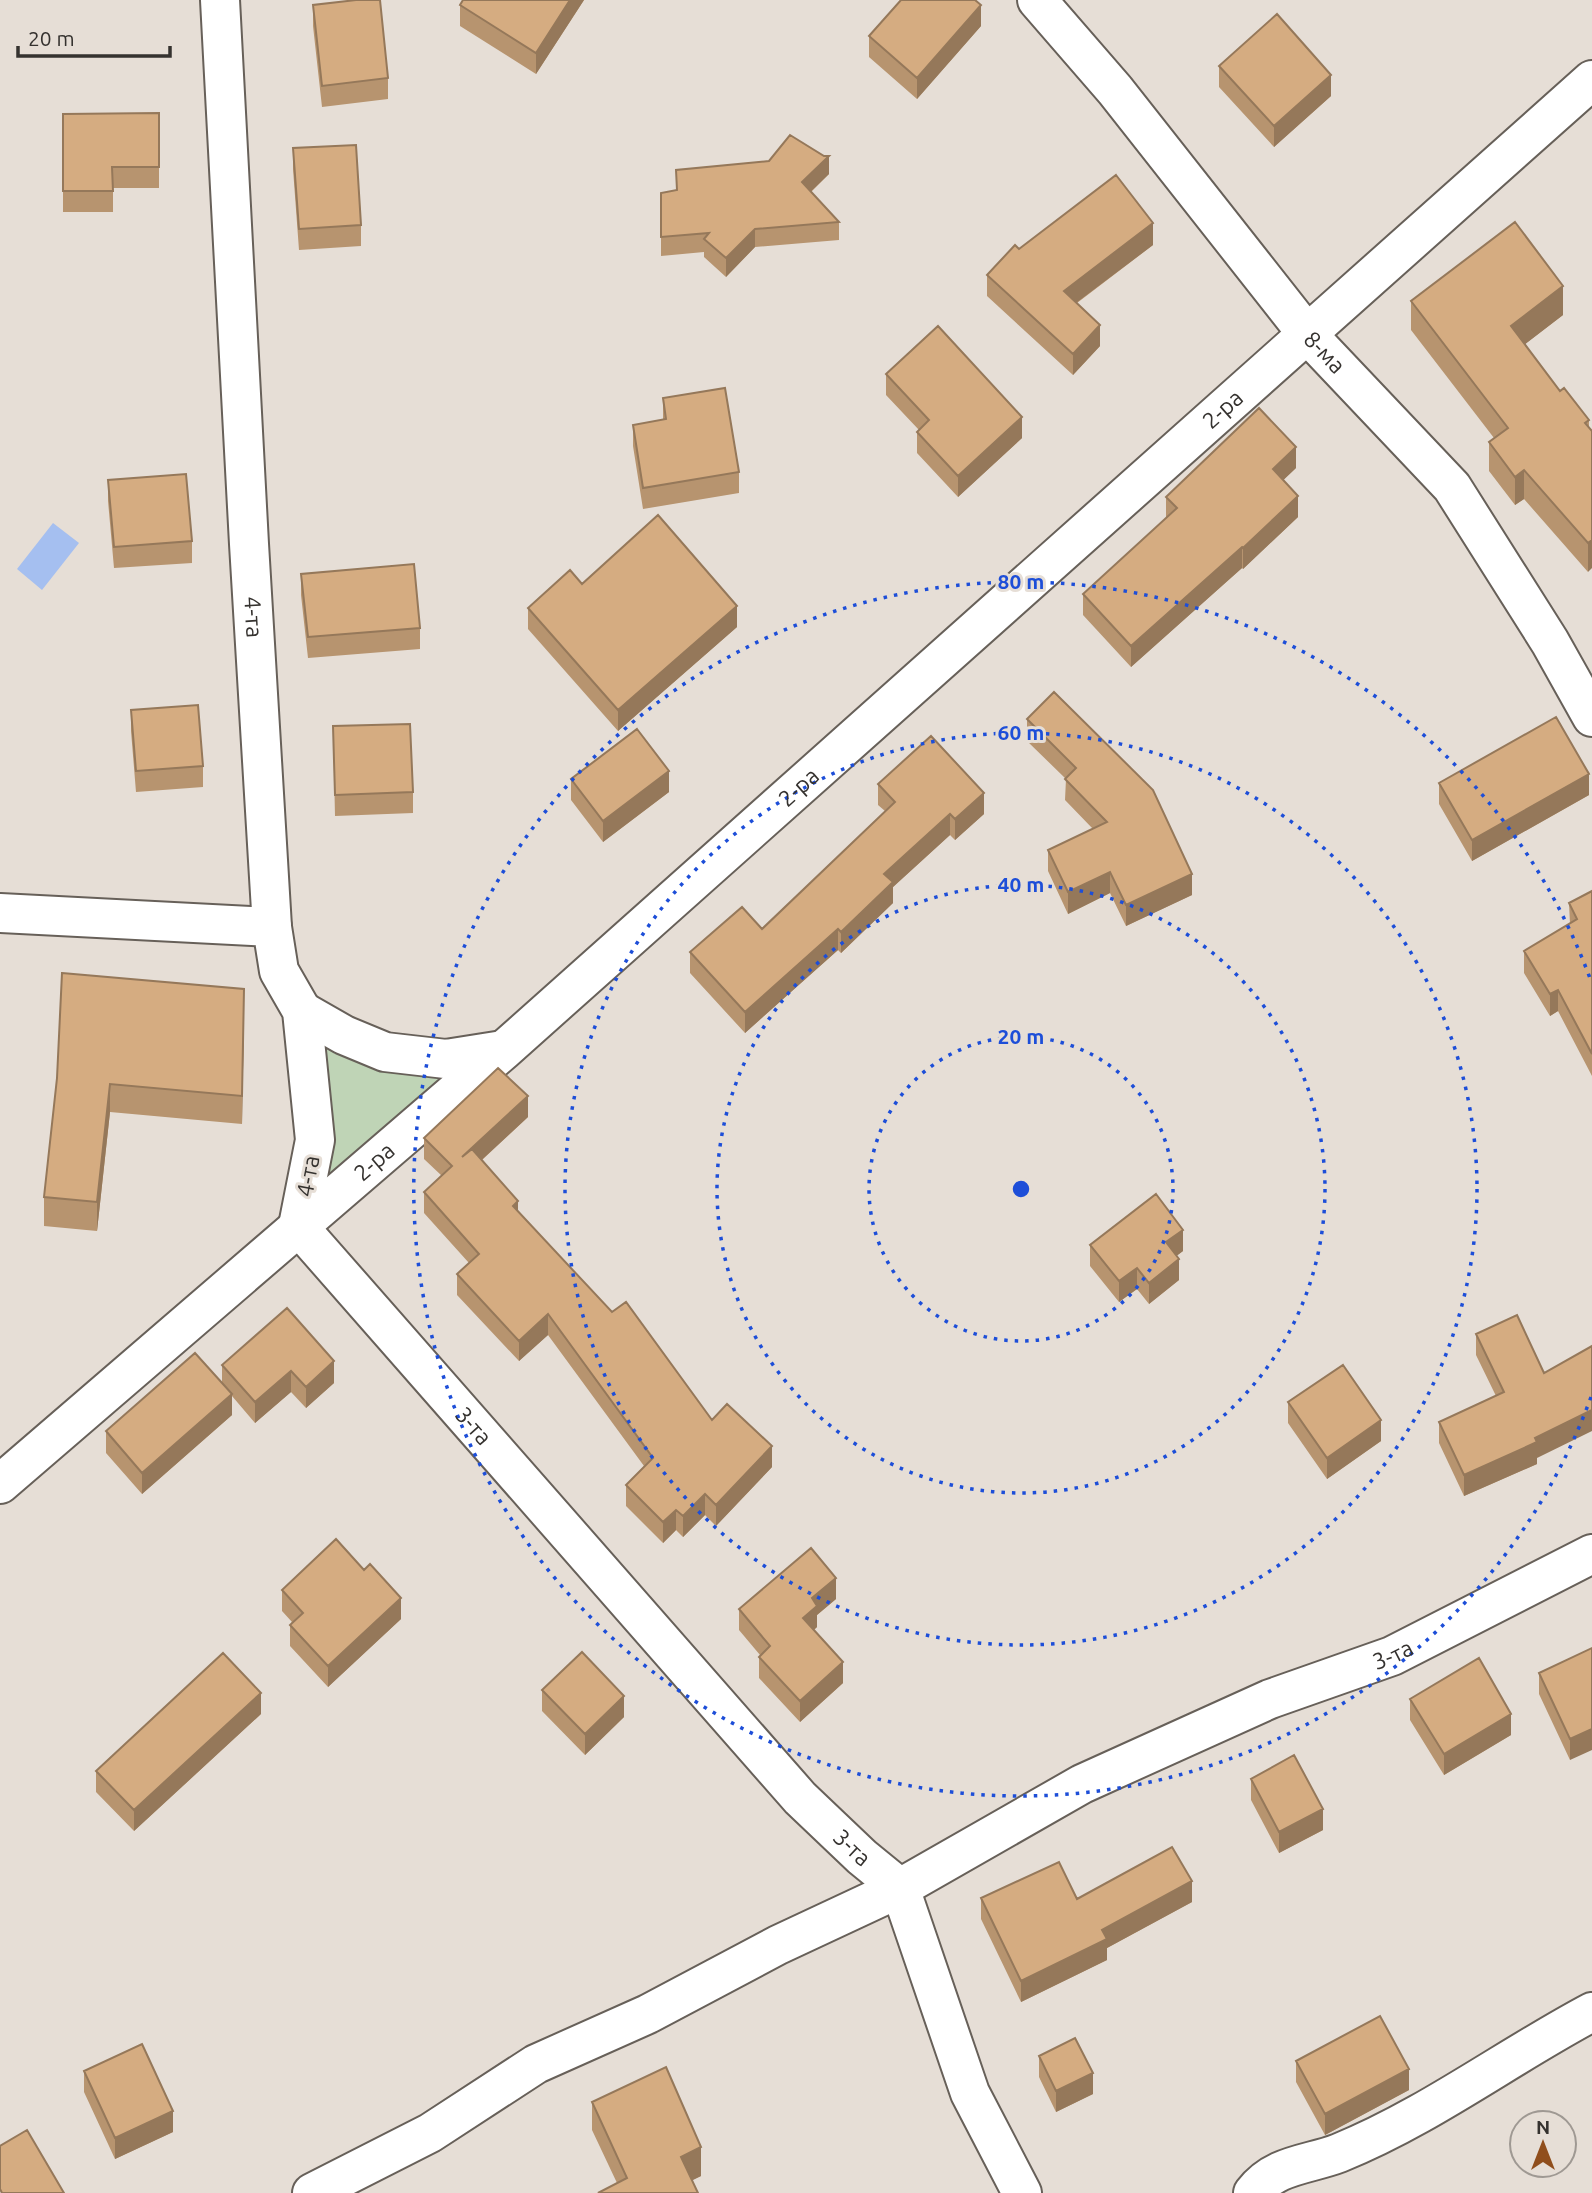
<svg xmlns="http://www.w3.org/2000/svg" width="1592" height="2193" viewBox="0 0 1592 2193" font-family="Ubuntu,sans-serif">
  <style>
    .green { fill: #bfd4b6 }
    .water { fill: #a5bff0 }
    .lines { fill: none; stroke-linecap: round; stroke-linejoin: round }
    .minor-casing { stroke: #676059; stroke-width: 42 }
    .minor { stroke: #fff; stroke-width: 38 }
    .wall { fill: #b7946f }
    .shaded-wall { fill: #95785a }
    .building { fill: #d5ac81; stroke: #95785a; stroke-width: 2 }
    .ring { fill: none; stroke: #1d4ed8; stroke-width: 3.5; stroke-dasharray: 3.5 7 }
    .labels { text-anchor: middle; stroke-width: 6; stroke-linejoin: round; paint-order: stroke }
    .street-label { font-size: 23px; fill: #35322f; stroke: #e6ded6 }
    .centre { fill: #1d4ed8; stroke: #e6ded6; stroke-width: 3.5 }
    .ring-label { font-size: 21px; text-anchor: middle; font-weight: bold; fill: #1d4ed8; stroke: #e6ded6; stroke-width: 6; stroke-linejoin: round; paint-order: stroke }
  </style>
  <rect width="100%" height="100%" fill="#e6ded6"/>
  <!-- green -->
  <path class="green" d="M 302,1011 L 344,1035 L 504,1050 L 298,1226 Z"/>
  <!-- water -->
  <path class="water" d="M 53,523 L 79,543 L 42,590 L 17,569 Z"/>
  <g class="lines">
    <!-- minor casing -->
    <g class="minor-casing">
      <g id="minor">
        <path id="s1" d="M 220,0 L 249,544 L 272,927 L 279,971 L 302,1011 L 315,1140 L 298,1226"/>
        <path id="s2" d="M 1037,0 L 1115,90 L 1308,335 L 1452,487 L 1550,642 L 1592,717"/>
        <path d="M 0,913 L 272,927"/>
        <path d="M 302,1011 L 344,1035 L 385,1052 L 446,1059 L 503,1050"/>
        <path id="s3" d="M 298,1226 L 800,1798 L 862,1857 L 900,1888 L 1082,1784 L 1270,1699 L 1392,1656 L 1592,1554"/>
        <path id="s4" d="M 0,1484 L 504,1050 L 1592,80"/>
        <path d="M 312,2193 L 430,2133 L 536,2064 L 648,2014 L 778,1945 L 900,1888 L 970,2093 L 1022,2193"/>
        <path d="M 1253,2193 C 1275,2164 1308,2165 1339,2153 C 1428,2117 1507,2057 1592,2012"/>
      </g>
    </g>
    <!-- minor -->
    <use href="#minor" class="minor"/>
  </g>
  <!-- wall -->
  <path class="wall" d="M 584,0 L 536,74 L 460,26 L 460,5 Z
    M 313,5 L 388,78 L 388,99 L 322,107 L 313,26 Z
    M 981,26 L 917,99 L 869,57 L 869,36 Z
    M 1219,66 L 1331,96 L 1274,147 L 1219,87 Z
    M 159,113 L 159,188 L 113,188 L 113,212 L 63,212 L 63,114 Z
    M 293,148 L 361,225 L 361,246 L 299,250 L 293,169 Z
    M 676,170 L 829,174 L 811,192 L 839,222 L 839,240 L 755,247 L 726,277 L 704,257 L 704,252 L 661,256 L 661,193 L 676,190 Z
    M 1153,245 L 1077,303 L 1100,346 L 1073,375 L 987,296 L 987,275 L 1019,249 Z
    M 1411,301 L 1563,315 L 1525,344 L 1560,391 L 1589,420 L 1588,572 L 1524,499 L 1515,505 L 1489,471 L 1489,442 L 1494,438 L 1411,330 Z
    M 886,374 L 1022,438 L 958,497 L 917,453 L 917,432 L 919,430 L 886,395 Z
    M 663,398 L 739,472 L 739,493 L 643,509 L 633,446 L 633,425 L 663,420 Z
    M 1296,468 L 1283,480 L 1298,517 L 1243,569 L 1242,568 L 1131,667 L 1083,615 L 1083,594 L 1166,518 L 1166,497 Z
    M 108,480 L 192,541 L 192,563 L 114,568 L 108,501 Z
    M 301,574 L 420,628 L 420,649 L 308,658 L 301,595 Z
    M 582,584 L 737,627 L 618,731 L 528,629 L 528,608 Z
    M 1054,692 L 1192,895 L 1126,926 L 1110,893 L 1068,914 L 1048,871 L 1048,850 L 1093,829 L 1065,800 L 1066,779 L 1027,741 L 1027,719 Z
    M 131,710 L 203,766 L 203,787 L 136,792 L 131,731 Z
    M 333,726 L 413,792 L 413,813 L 335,816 Z
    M 571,779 L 669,792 L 603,842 L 571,800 Z
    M 1439,783 L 1589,795 L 1472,861 L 1439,804 Z
    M 878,784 L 984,814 L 955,840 L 950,835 L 893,887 L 893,903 L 841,953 L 838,950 L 745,1033 L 690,973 L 690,952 L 762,929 L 885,811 L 878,805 Z
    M 1592,891 L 1592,1076 L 1558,1011 L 1550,1016 L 1524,973 L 1524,951 L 1570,924 L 1569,903 Z
    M 244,1017 L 242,1124 L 110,1112 L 97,1231 L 44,1226 L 44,1197 L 57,1078 Z
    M 528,1117 L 482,1160 L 518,1211 L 712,1420 L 772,1467 L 716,1526 L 705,1515 L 683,1537 L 676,1530 L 663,1543 L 626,1506 L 626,1485 L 644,1466 L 548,1335 L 519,1361 L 457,1295 L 457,1274 L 469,1263 L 424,1213 L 424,1192 L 442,1176 L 424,1159 L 424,1138 Z
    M 1090,1245 L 1183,1251 L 1176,1256 L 1179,1280 L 1149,1304 L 1137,1289 L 1119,1302 L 1090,1266 Z
    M 1476,1334 L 1537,1458 L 1537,1464 L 1464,1496 L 1439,1443 L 1439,1422 L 1496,1396 L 1476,1355 Z
    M 334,1361 L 334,1383 L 306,1408 L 291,1392 L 255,1423 L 232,1396 L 232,1415 L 142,1494 L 106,1453 L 106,1431 L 222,1384 L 222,1365 Z
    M 1288,1402 L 1381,1441 L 1327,1479 L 1288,1423 Z
    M 282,1590 L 401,1619 L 328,1687 L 290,1646 L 290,1625 L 292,1622 L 282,1611 Z
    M 836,1599 L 817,1615 L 817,1627 L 814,1630 L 843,1683 L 800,1722 L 759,1678 L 759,1657 L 760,1655 L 739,1630 L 739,1609 Z
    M 1592,1648 L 1570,1760 L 1539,1694 L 1539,1673 Z
    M 542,1690 L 624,1717 L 585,1755 L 542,1711 Z
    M 1410,1699 L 1511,1735 L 1444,1775 L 1410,1720 Z
    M 261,1714 L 134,1831 L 96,1792 L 96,1771 Z
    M 1251,1779 L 1323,1830 L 1279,1853 L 1251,1800 Z
    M 981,1898 L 1192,1902 L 1107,1948 L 1107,1960 L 1021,2002 L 981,1919 Z
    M 1039,2056 L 1093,2094 L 1056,2112 L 1039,2077 Z
    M 1296,2061 L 1409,2090 L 1325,2135 L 1296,2082 Z
    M 84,2071 L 173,2132 L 115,2159 L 84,2092 Z
    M 592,2102 L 701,2176 L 692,2180 L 617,2183 L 592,2130 Z"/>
  <!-- shaded-wall -->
  <path class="shaded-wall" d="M 570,0 L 584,0 L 536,74 L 536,53 Z
    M 981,5 L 981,26 L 917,99 L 917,78 Z
    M 1331,75 L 1331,96 L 1274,147 L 1274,126 Z
    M 829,156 L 829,174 L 802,200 L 802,182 Z
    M 1153,223 L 1153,245 L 1064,312 L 1064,291 Z
    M 755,229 L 755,247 L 726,277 L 726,258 Z
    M 1563,286 L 1563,315 L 1511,355 L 1511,326 Z
    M 1100,325 L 1100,346 L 1073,375 L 1073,354 Z
    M 1022,417 L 1022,438 L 958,497 L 958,476 Z
    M 1296,447 L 1296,468 L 1273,490 L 1273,469 Z
    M 1524,470 L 1524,499 L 1515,505 L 1515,477 Z
    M 1298,496 L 1298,517 L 1243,569 L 1243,548 Z
    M 1592,540 L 1592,568 L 1588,572 L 1588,543 Z
    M 1242,547 L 1242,568 L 1131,667 L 1131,646 Z
    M 737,606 L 737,627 L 618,731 L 618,710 Z
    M 669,771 L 669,792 L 603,842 L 603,821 Z
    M 1589,774 L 1589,795 L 1472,861 L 1472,840 Z
    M 984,793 L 984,814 L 955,840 L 955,819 Z
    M 950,814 L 950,835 L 893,887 L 893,903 L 841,953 L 841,932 L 884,874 Z
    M 1110,872 L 1110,893 L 1068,914 L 1068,892 Z
    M 1192,874 L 1192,895 L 1126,926 L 1126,905 Z
    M 838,929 L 838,950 L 745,1033 L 745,1012 Z
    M 244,989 L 244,1017 L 242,1124 L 242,1096 Z
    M 1558,990 L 1558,1011 L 1550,1016 L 1550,994 Z
    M 110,1084 L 110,1112 L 97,1231 L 97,1202 Z
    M 528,1096 L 528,1117 L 462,1178 L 462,1157 Z
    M 518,1201 L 518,1221 L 513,1206 Z
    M 1183,1230 L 1183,1251 L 1166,1264 L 1166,1242 Z
    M 1179,1259 L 1179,1280 L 1149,1304 L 1149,1283 Z
    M 1137,1268 L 1137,1289 L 1119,1302 L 1119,1281 Z
    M 548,1314 L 548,1335 L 519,1361 L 519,1341 Z
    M 334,1361 L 334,1383 L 306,1408 L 306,1387 Z
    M 291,1371 L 291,1392 L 255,1423 L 255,1402 Z
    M 232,1394 L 232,1415 L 142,1494 L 142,1473 Z
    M 1592,1410 L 1592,1431 L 1537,1458 L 1537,1464 L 1464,1496 L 1464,1475 L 1535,1438 Z
    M 1381,1420 L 1381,1441 L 1327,1479 L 1327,1458 Z
    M 772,1446 L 772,1467 L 716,1526 L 716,1505 Z
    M 705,1494 L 705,1515 L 683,1537 L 683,1516 Z
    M 676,1510 L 676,1530 L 663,1543 L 663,1522 Z
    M 836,1578 L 836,1599 L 817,1615 L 817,1627 L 803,1639 L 803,1618 L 812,1598 Z
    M 401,1598 L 401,1619 L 328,1687 L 328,1666 Z
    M 843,1662 L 843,1683 L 800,1722 L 800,1701 Z
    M 261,1693 L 261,1714 L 134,1831 L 134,1810 Z
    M 624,1696 L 624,1717 L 585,1755 L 585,1734 Z
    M 1511,1714 L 1511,1735 L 1444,1775 L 1444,1754 Z
    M 1592,1729 L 1592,1750 L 1570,1760 L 1570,1739 Z
    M 1323,1809 L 1323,1830 L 1279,1853 L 1279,1832 Z
    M 1192,1881 L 1192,1902 L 1107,1948 L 1107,1960 L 1021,2002 L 1021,1981 L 1102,1930 Z
    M 1409,2069 L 1409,2090 L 1325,2135 L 1325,2114 Z
    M 1093,2073 L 1093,2094 L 1056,2112 L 1056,2091 Z
    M 173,2111 L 173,2132 L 115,2159 L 115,2138 Z
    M 701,2147 L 701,2176 L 681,2186 L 681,2157 Z"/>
  <!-- building -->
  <path class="building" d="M 356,0 L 380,0 L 388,78 L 322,86 L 313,5 Z
    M 463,0 L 570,0 L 536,53 L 460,5 Z
    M 901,0 L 975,0 L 981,5 L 917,78 L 869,36 Z
    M 1277,14 L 1331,75 L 1274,126 L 1219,66 Z
    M 159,113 L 159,167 L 112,167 L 113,191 L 63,191 L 63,114 Z
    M 790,135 L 824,156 L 829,156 L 802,182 L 839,222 L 755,229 L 726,258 L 704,239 L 709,233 L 661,237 L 661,193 L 677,190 L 676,170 L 769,161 Z
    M 356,145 L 361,225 L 299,229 L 293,148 Z
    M 1116,175 L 1153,223 L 1064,291 L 1100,325 L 1073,354 L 987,275 L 1015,245 L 1019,249 Z
    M 1515,222 L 1563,286 L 1511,326 L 1560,391 L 1564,388 L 1589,420 L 1585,423 L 1592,431 L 1592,540 L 1588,543 L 1524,470 L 1515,477 L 1489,442 L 1508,428 L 1411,301 Z
    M 938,326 L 1022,417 L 958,476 L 917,432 L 929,420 L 886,374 Z
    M 725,388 L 739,472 L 643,488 L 633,425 L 666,419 L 663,398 Z
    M 1259,408 L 1296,447 L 1273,469 L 1298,496 L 1243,548 L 1242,547 L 1131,646 L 1083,594 L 1177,508 L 1166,497 Z
    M 186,474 L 192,541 L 114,547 L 108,480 Z
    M 658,515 L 737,606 L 618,710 L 528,608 L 570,570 L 582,584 Z
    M 414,564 L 420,628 L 308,637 L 301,574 Z
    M 1054,692 L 1153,790 L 1192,874 L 1126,905 L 1110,872 L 1068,892 L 1048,850 L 1107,822 L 1065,779 L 1076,768 L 1027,719 Z
    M 198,705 L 203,766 L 136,771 L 131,710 Z
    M 1556,717 L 1589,774 L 1472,840 L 1439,783 Z
    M 410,724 L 413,792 L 335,795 L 333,726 Z
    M 637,729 L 669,771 L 603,821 L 571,779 Z
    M 931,736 L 984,793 L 955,819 L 950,814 L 884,874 L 893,882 L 841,932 L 838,929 L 745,1012 L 690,952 L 742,907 L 762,929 L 895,802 L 878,784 Z
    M 1592,891 L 1592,1054 L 1558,990 L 1550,994 L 1524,951 L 1577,919 L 1569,903 Z
    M 62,973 L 244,989 L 242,1096 L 110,1084 L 97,1202 L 44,1197 L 57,1078 Z
    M 498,1068 L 528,1096 L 462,1157 L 472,1149 L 518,1201 L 513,1206 L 612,1312 L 626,1302 L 712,1420 L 727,1404 L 772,1446 L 716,1505 L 705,1494 L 683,1516 L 676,1510 L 663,1522 L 626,1485 L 653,1458 L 548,1314 L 519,1341 L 457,1274 L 479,1254 L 424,1192 L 452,1166 L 424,1138 Z
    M 1156,1194 L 1183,1230 L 1166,1242 L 1179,1259 L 1149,1283 L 1137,1268 L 1119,1281 L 1090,1245 Z
    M 287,1308 L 334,1361 L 306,1387 L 291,1371 L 255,1402 L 222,1365 Z
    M 1517,1315 L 1544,1373 L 1592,1346 L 1592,1410 L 1535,1438 L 1537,1442 L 1464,1475 L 1439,1422 L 1504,1392 L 1476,1334 Z
    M 195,1353 L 232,1394 L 142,1473 L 106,1431 Z
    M 1343,1365 L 1381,1420 L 1327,1458 L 1288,1402 Z
    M 336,1539 L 364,1570 L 370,1564 L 401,1598 L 328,1666 L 290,1625 L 303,1613 L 282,1590 Z
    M 811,1548 L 836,1578 L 812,1598 L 817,1606 L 803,1618 L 843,1662 L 800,1701 L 759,1657 L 770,1646 L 739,1609 Z
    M 1592,1648 L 1592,1729 L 1570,1739 L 1539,1673 Z
    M 582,1652 L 624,1696 L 585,1734 L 542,1690 Z
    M 223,1653 L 261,1693 L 134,1810 L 96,1771 Z
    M 1479,1658 L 1511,1714 L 1444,1754 L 1410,1699 Z
    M 1294,1755 L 1323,1809 L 1279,1832 L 1251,1779 Z
    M 1172,1847 L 1192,1881 L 1102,1930 L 1107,1939 L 1021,1981 L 981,1898 L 1059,1862 L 1077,1899 Z
    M 1380,2016 L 1409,2069 L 1325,2114 L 1296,2061 Z
    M 1075,2038 L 1093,2073 L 1056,2091 L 1039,2056 Z
    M 142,2044 L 173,2111 L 115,2138 L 84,2071 Z
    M 666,2067 L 701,2147 L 681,2157 L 698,2193 L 598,2193 L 627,2178 L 592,2102 Z
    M 27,2130 L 64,2193 L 2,2193 L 0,2189 L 0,2146 Z"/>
  <!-- distance rings -->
  <g class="ring">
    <circle cx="1021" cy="1189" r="152"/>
    <circle cx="1021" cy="1189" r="304"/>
    <circle cx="1021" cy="1189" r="456"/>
    <path d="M1591 1397A607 607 0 1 1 1591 981"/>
  </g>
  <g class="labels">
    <!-- street labels -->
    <g class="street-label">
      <text dy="8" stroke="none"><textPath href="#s2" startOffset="455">8-ма</textPath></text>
      <text dy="8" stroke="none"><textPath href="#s4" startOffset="1628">2-ра</textPath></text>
      <text dy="8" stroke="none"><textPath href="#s1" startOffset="618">4-та</textPath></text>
      <text dy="8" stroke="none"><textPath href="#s4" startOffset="1060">2-ра</textPath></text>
      <text dy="8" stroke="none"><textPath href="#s4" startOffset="494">2-ра</textPath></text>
      <text transform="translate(308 1176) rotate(-79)" y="8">4-та</text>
      <text dy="8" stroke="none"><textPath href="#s3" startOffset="266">3-та</textPath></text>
      <text dy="8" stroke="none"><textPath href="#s3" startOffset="1442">3-та</textPath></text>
      <text dy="8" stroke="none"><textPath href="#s3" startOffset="833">3-та</textPath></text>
    </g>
  </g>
  <circle cx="1021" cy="1189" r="10" class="centre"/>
  <g class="ring-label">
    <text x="1021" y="589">80 m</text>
    <text x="1021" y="740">60 m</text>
    <text x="1021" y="892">40 m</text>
    <text x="1021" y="1044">20 m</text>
  </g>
  <!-- north arrow -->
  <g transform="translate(1543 2144)"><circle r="33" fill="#e6ded6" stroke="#9f9993" stroke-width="2"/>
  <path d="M0-5L12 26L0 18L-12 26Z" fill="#904e1c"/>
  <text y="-10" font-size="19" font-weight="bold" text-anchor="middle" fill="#35322f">N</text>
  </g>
  <!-- scale -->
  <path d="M18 46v10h152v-10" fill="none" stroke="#35322f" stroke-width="3.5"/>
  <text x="28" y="46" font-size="21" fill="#35322f" stroke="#e6ded6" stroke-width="5" paint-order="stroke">20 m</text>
</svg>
